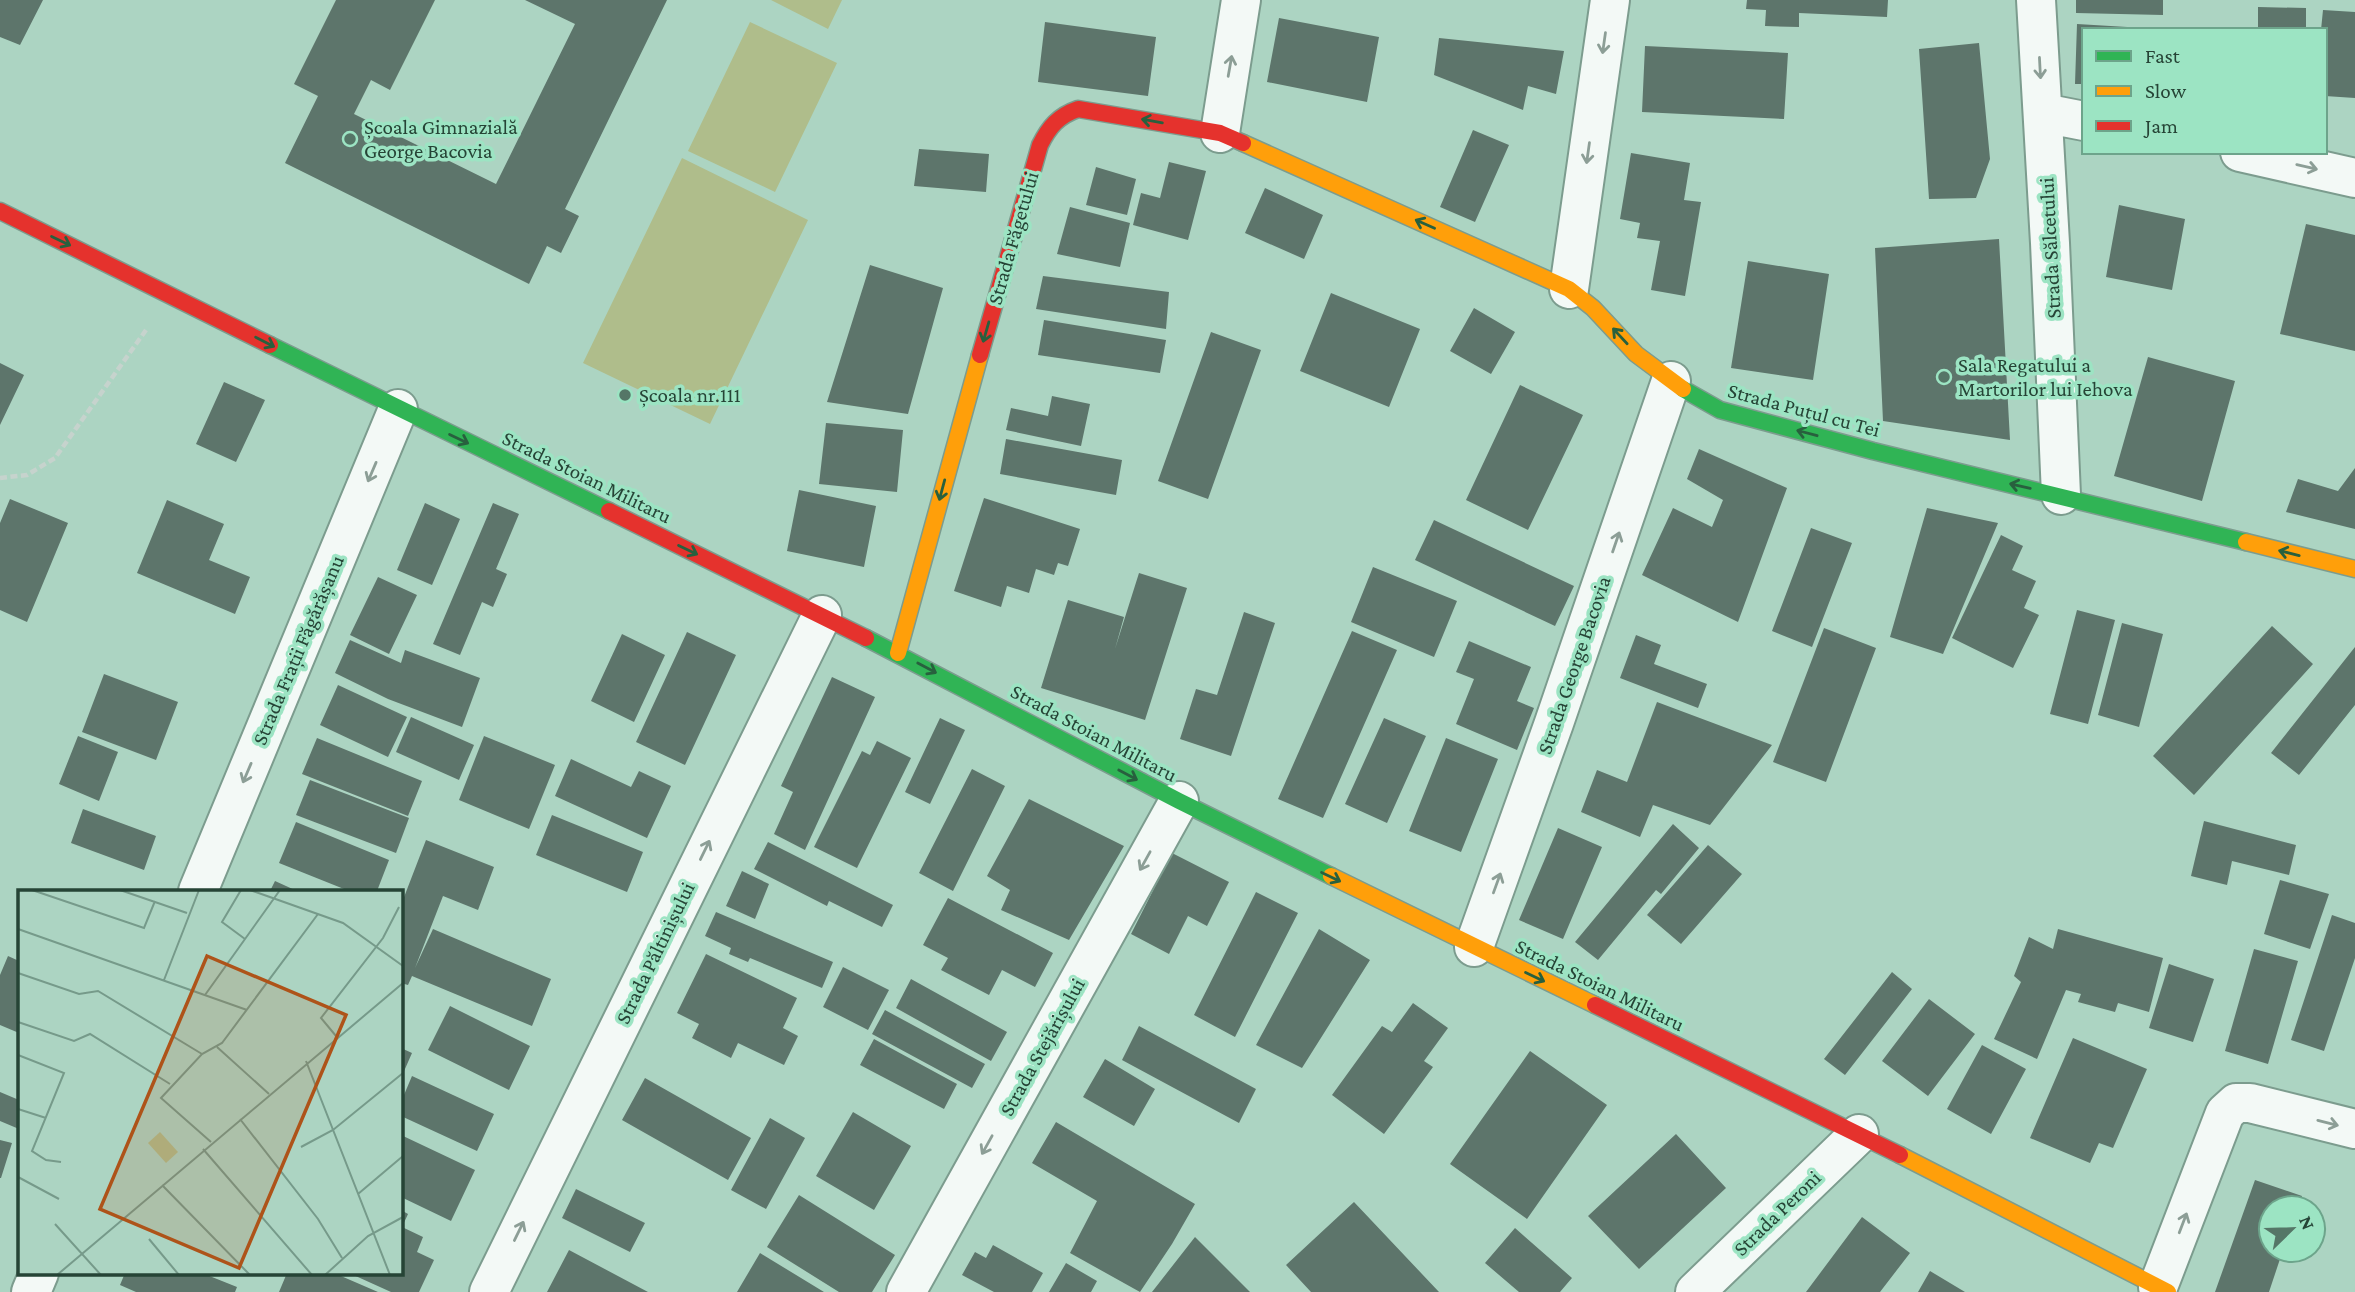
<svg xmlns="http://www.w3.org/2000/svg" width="2355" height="1292" viewBox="0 0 2355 1292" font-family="'Crimson Pro',serif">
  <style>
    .pitch { fill: #afbd8b }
    .building { fill: #5d756b }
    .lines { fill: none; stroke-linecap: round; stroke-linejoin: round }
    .street-casing { stroke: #7c9c8e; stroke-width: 42 }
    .fast-casing { stroke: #7c9c8e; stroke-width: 19 }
    .slow-casing { stroke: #7c9c8e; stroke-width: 19 }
    .jam-casing { stroke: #7c9c8e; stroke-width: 19 }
    .path { stroke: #c6d3cd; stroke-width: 4.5; stroke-dasharray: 7 3.5; stroke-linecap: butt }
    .street { stroke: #f3f9f6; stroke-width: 38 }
    .fast { stroke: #30b455; stroke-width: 16 }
    .slow { stroke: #ff9f0a; stroke-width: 16 }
    .jam { stroke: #e5322d; stroke-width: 16 }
    .oneway { stroke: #8c9e96 }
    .oneway2 { stroke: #28603e }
    .poi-dot { fill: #557667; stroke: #9ce4c3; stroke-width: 2.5 }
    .labels { text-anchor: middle; stroke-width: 7; stroke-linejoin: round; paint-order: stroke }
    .poi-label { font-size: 21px; fill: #264436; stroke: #9ce4c3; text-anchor: start }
    .street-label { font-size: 21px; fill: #264436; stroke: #9ce4c3 }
    .inset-road { fill: none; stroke: #769a8a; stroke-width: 2 }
    .view { fill: #ae5319; fill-opacity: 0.15; stroke: #ae5319; stroke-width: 3.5 }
    .inset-edge { fill: none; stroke: #264436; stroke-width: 3.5 }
  </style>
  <rect width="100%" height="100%" fill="#acd4c2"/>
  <!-- pitch -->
  <path class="pitch" d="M 771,0 L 842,0 L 828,29 Z
    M 750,22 L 837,63 L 775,192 L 688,151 Z
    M 682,158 L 808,220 L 710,424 L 583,363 Z"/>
  <!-- building -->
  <path class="building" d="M 0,0 L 43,0 L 20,45 L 0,37 Z
    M 336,0 L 435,0 L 390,90 L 371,80 L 354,114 L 496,184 L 575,24 L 525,0 L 667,0 L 565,209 L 579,216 L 561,253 L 547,246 L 529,284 L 285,163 L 318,96 L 294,84 Z
    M 1747,0 L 1888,0 L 1887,17 L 1799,13 L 1799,27 L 1765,26 L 1766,10 L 1746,9 Z
    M 2076,0 L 2163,0 L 2163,15 L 2076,13 Z
    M 2258,7 L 2306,8 L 2306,30 L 2258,30 Z
    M 2323,10 L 2355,12 L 2355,98 L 2325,96 L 2325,30 L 2321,30 Z
    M 1279,18 L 1379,37 L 1367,102 L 1267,82 Z
    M 1045,22 L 1156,37 L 1148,96 L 1038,82 Z
    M 2077,24 L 2144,28 L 2144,30 L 2084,30 L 2084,84 L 2075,84 Z
    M 1439,38 L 1564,51 L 1556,94 L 1528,86 L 1523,110 L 1434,75 Z
    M 1979,43 L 1990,159 L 1976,198 L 1929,199 L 1919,49 Z
    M 1645,46 L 1788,53 L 1784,119 L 1642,112 Z
    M 1473,130 L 1509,145 L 1475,222 L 1440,207 Z
    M 919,149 L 989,154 L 986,192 L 914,186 Z
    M 1631,153 L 1690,163 L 1684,200 L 1701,202 L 1685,296 L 1651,290 L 1660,241 L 1637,238 L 1640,223 L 1620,219 Z
    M 1169,162 L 1206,171 L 1188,240 L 1133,225 L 1141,193 L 1160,198 Z
    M 1096,167 L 1136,179 L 1127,215 L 1086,205 Z
    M 1265,188 L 1323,215 L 1304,259 L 1245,233 Z
    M 2119,205 L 2185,219 L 2172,290 L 2106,277 Z
    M 1070,207 L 1130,223 L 1120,267 L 1057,254 Z
    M 2306,224 L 2355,235 L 2355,351 L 2280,334 Z
    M 1999,239 L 2010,440 L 1883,421 L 1875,248 Z
    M 1748,261 L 1829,274 L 1813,380 L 1731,368 Z
    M 870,265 L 943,288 L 908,414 L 827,402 Z
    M 1043,276 L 1169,292 L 1166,329 L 1036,309 Z
    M 1331,293 L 1420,329 L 1389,407 L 1300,371 Z
    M 1474,308 L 1515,332 L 1491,374 L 1450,351 Z
    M 1044,320 L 1166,340 L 1160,373 L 1038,355 Z
    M 1211,332 L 1261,350 L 1208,499 L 1158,481 Z
    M 2148,357 L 2235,381 L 2202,501 L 2114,476 Z
    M 0,363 L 24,375 L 0,425 Z
    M 224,382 L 265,400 L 236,462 L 196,444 Z
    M 1520,385 L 1583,415 L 1528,530 L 1466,500 Z
    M 1052,396 L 1090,404 L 1081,446 L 1006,430 L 1011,408 L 1048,416 Z
    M 826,423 L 903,430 L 897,492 L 819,484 Z
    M 1006,439 L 1122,460 L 1116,495 L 1000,474 Z
    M 1699,449 L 1787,488 L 1738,622 L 1642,575 L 1673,508 L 1712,527 L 1723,500 L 1687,479 Z
    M 2355,468 L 2355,529 L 2286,512 L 2298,479 L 2338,491 Z
    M 799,490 L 876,506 L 864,567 L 787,551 Z
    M 984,498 L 1080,529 L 1068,566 L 1058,563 L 1054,575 L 1036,569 L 1029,593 L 1007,586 L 1001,607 L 954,591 Z
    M 10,499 L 68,523 L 27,622 L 0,610 L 0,523 Z
    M 167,500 L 224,524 L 209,560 L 250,577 L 235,614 L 137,573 Z
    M 425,503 L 460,519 L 432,585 L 397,570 Z
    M 493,503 L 519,514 L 496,569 L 507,574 L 493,607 L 482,602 L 460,655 L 433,644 Z
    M 1927,508 L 1998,523 L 1943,654 L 1890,637 Z
    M 1434,520 L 1574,586 L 1555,626 L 1415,560 Z
    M 1811,528 L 1852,543 L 1812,647 L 1772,631 Z
    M 2001,535 L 2023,546 L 2012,570 L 2036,581 L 2024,608 L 2039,615 L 2013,668 L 1952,638 Z
    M 1373,567 L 1457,601 L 1434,657 L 1351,622 Z
    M 1139,573 L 1187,588 L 1145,720 L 1041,688 L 1068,600 L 1124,617 L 1115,649 Z
    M 378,577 L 417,595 L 389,654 L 350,635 Z
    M 2077,610 L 2115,620 L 2088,724 L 2050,714 Z
    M 1244,612 L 1275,623 L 1231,756 L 1180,739 L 1196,689 L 1217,695 Z
    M 2122,623 L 2163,634 L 2139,727 L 2098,715 Z
    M 2272,626 L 2313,664 L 2194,795 L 2153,756 Z
    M 1824,628 L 1876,648 L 1826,782 L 1773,762 Z
    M 1352,631 L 1397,650 L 1323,818 L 1278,799 Z
    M 687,632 L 736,655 L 685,765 L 636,742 Z
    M 622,634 L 665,655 L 634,722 L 591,701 Z
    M 1636,635 L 1661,645 L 1654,664 L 1707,684 L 1698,708 L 1620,678 Z
    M 350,640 L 401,663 L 405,650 L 480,678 L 462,727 L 388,699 L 335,673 Z
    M 1469,641 L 1531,667 L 1517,701 L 1534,708 L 1517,750 L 1456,724 L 1474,679 L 1456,672 Z
    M 2355,647 L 2355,705 L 2299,775 L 2271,753 Z
    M 104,674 L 178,702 L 156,760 L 82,732 Z
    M 832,677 L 875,697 L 805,850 L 774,834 L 793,792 L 781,786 Z
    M 338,685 L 407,717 L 388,757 L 320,725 Z
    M 1657,702 L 1772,745 L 1710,825 L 1653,805 L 1640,837 L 1581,812 L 1597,770 L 1627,782 Z
    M 411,717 L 474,745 L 459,780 L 396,752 Z
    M 940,718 L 965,730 L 930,804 L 905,792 Z
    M 1384,718 L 1426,736 L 1387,823 L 1345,804 Z
    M 78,736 L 118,752 L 99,801 L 59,784 Z
    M 484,736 L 555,765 L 529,829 L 459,800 Z
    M 317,738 L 422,781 L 408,816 L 302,774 Z
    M 1446,738 L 1498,759 L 1461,852 L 1409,831 Z
    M 877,741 L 911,758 L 857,868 L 814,847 L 862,751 L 870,755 Z
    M 571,759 L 631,787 L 639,771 L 671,786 L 647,838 L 555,796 Z
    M 972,769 L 1005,786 L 953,891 L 919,873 Z
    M 310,780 L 409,818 L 396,853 L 296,815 Z
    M 1029,799 L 1124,846 L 1069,940 L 1001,910 L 1010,890 L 987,876 Z
    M 83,809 L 156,836 L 144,870 L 71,843 Z
    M 552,815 L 643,852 L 627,892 L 536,855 Z
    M 2204,821 L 2296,845 L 2289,875 L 2232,861 L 2227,885 L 2191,876 Z
    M 296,822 L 389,860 L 377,891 L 349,891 L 279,863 Z
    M 1673,824 L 1699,848 L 1661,894 L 1656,890 L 1598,960 L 1575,942 Z
    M 1558,828 L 1602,847 L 1563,939 L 1519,920 Z
    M 426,840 L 494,867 L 478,910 L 443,896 L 415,968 L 433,929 L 551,979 L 532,1026 L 412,976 L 408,985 L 401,983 L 401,905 Z
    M 768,842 L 893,905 L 882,927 L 829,901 L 827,906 L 754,869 Z
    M 1708,845 L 1742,874 L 1681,944 L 1647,915 Z
    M 1172,853 L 1229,882 L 1207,926 L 1188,916 L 1169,954 L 1131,934 Z
    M 742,871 L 769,884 L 755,919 L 726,906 Z
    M 2280,880 L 2329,894 L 2310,949 L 2264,934 Z
    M 275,881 L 297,891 L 270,891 Z
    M 1256,892 L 1298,913 L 1235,1037 L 1194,1015 Z
    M 948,898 L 1053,953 L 1035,987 L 1002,970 L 989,995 L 941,970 L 948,958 L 923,945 Z
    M 716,912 L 833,962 L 822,988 L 750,958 L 748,962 L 729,954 L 731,948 L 705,936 Z
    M 2332,915 L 2355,923 L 2355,958 L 2324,1051 L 2291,1040 Z
    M 1319,929 L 1370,960 L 1302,1068 L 1256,1045 Z
    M 2058,929 L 2163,958 L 2149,1012 L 2118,1003 L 2115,1012 L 2078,1002 L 2081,994 L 2066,990 L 2037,1059 L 1994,1039 L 2021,982 L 2014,976 L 2029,937 L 2053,949 Z
    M 2254,949 L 2298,961 L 2268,1064 L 2225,1051 Z
    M 706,954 L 797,998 L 783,1028 L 798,1036 L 784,1065 L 738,1043 L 731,1058 L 692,1038 L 699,1024 L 677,1013 Z
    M 8,956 L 19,961 L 19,1033 L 0,1025 L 0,975 Z
    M 2169,964 L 2214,979 L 2193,1042 L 2149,1028 Z
    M 843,967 L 889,990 L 868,1030 L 823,1007 Z
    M 1892,972 L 1912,989 L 1845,1075 L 1824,1059 Z
    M 911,979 L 1007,1032 L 991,1061 L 896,1008 Z
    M 1929,999 L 1975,1034 L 1928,1096 L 1882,1061 Z
    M 1413,1003 L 1448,1028 L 1424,1061 L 1433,1067 L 1384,1134 L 1332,1095 L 1382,1026 L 1392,1032 Z
    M 450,1006 L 530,1046 L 509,1090 L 428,1050 Z
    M 885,1010 L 985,1064 L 972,1088 L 872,1034 Z
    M 1139,1026 L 1256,1089 L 1239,1123 L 1122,1060 Z
    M 2073,1038 L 2147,1069 L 2113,1148 L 2099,1143 L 2090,1163 L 2030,1138 Z
    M 874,1039 L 957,1084 L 944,1109 L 860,1065 Z
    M 1982,1045 L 2026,1069 L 1991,1134 L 1947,1109 Z
    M 401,1048 L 412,1053 L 401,1078 Z
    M 1530,1051 L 1607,1105 L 1527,1219 L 1450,1164 Z
    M 1105,1059 L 1155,1089 L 1134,1126 L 1083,1097 Z
    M 412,1076 L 494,1114 L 477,1151 L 401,1116 L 401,1102 Z
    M 645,1078 L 751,1138 L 728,1180 L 622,1120 Z
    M 0,1092 L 19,1100 L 19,1129 L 0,1121 Z
    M 853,1112 L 911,1146 L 874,1210 L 816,1176 Z
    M 770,1118 L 805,1138 L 766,1209 L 731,1190 Z
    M 1056,1122 L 1195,1204 L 1172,1244 L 1140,1292 L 1070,1253 L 1097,1201 L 1032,1163 Z
    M 1676,1134 L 1726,1188 L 1639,1269 L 1588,1216 Z
    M 401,1135 L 475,1170 L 451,1221 L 401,1197 Z
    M 0,1140 L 12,1143 L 1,1178 L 0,1178 Z
    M 2255,1180 L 2302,1196 L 2298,1208 L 2271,1208 L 2271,1250 L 2283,1250 L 2269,1292 L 2215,1292 Z
    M 576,1189 L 645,1223 L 630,1252 L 562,1218 Z
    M 799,1195 L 895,1255 L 872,1292 L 839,1292 L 767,1247 Z
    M 1354,1202 L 1439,1292 L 1311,1292 L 1286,1265 Z
    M 401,1210 L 408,1214 L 402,1227 L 423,1237 L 417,1252 L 434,1260 L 419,1292 L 391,1292 L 349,1273 L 401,1273 Z
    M 1862,1217 L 1910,1253 L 1880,1292 L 1806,1292 Z
    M 1515,1228 L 1572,1278 L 1560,1292 L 1519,1292 L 1485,1263 Z
    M 1195,1237 L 1250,1292 L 1152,1292 Z
    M 993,1245 L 1043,1273 L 1032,1292 L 994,1292 L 962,1275 L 975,1252 L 986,1258 Z
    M 569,1250 L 648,1292 L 547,1292 Z
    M 760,1253 L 824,1292 L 737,1292 Z
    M 1066,1263 L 1097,1281 L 1091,1292 L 1049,1292 Z
    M 1930,1271 L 1965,1292 L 1918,1292 Z
    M 125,1273 L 202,1273 L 237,1287 L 235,1292 L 136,1292 L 120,1285 Z
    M 287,1273 L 334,1273 L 378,1292 L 279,1292 Z"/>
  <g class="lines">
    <!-- street casing -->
    <g class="street-casing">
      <path id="street" d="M 2036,0 L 2050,243 L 2061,495
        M 2043,113 L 2084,121
        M 1220,133 L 1241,0
        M 2240,152 L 2355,178
        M 1569,289 L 1610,0
        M 198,891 L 398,409
        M 1474,947 L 1554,723 L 1671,381
        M 2158,1287 L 2225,1113 L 2236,1103 L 2250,1103 L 2355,1129
        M 31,1292 L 39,1273
        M 489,1292 L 822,615
        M 906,1292 L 1179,801
        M 1695,1292 L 1859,1134"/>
    </g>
    <!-- fast casing -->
    <g class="fast-casing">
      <path id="fast" d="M 270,345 L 609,511
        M 1683,389 L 1720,410 L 1873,451 L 2246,542
        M 866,638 L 1179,801 L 1331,876"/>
    </g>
    <!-- slow casing -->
    <g class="slow-casing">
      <path id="slow" d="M 1243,143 L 1569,289 L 1593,308 L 1636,354 L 1683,389
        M 2246,542 L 2355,569
        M 898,653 L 980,355
        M 1331,876 L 1595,1005
        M 1900,1155 L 2168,1292"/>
    </g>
    <!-- jam casing -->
    <g class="jam-casing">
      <path id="jam" d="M 0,211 L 270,345
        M 980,355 L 1040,145 C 1049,127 1058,116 1078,109 L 1220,133 L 1243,143
        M 609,511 L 866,638
        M 1595,1005 L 1900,1155"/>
    </g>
    <!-- path -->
    <path class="path" d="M 0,478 L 27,475 L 55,458 L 146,330"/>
    <!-- street -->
    <use href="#street" class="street"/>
    <!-- fast -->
    <use href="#fast" class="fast"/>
    <!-- slow -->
    <use href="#slow" class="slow"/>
    <!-- jam -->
    <use href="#jam" class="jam"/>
  </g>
  <!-- one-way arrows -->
  <defs><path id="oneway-shaft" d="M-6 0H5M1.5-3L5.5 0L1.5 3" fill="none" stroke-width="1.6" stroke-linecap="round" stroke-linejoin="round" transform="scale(1.75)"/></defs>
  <g class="oneway">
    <use href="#oneway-shaft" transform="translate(1604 43) rotate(98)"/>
    <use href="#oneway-shaft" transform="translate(1230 66) rotate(-80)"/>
    <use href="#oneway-shaft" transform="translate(2040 68) rotate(87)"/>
    <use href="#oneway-shaft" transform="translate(1588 153) rotate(98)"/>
    <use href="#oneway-shaft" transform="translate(2307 167) rotate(13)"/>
    <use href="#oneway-shaft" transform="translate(372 472) rotate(113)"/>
    <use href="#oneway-shaft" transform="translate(1616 542) rotate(-71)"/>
    <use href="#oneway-shaft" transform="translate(247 773) rotate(113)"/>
    <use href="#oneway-shaft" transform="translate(705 850) rotate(-64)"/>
    <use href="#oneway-shaft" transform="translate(1145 861) rotate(119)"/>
    <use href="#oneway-shaft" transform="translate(1497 883) rotate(-70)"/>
    <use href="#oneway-shaft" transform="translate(2328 1123) rotate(14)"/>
    <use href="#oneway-shaft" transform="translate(987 1145) rotate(119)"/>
    <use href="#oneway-shaft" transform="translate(2183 1223) rotate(-69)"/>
    <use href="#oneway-shaft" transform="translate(519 1231) rotate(-64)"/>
  </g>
  <g class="oneway2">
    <use href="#oneway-shaft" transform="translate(1152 121) rotate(-170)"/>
    <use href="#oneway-shaft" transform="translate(1425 224) rotate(-156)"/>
    <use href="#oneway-shaft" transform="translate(61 241) rotate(26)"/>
    <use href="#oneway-shaft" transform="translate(986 332) rotate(106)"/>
    <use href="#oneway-shaft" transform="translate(1620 336) rotate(-133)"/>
    <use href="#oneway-shaft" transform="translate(265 342) rotate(27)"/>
    <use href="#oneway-shaft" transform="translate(1807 433) rotate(-165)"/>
    <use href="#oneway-shaft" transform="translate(459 439) rotate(26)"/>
    <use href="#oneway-shaft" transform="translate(2020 486) rotate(-167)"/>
    <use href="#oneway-shaft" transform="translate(942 490) rotate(105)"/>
    <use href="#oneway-shaft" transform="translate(688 550) rotate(26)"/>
    <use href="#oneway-shaft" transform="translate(2289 553) rotate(-166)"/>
    <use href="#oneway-shaft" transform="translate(927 668) rotate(28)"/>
    <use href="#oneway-shaft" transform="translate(1128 775) rotate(28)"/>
    <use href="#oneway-shaft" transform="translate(1331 877) rotate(26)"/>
    <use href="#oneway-shaft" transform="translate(1535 977) rotate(26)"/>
  </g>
  <!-- markers -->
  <g class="poi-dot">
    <circle cx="350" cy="139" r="7"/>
    <circle cx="1944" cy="377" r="7"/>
    <circle cx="625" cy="395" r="7"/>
  </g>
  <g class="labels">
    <!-- poi labels -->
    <g class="poi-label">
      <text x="364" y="134">Școala Gimnazială<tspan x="364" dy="24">George Bacovia</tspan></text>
      <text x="1958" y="372">Sala Regatului a<tspan x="1958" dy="24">Martorilor lui Iehova</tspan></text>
      <text x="639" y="402">Școala nr.111</text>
    </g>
    <!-- street labels -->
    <g class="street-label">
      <text transform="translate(1013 238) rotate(-74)" y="7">Strada Făgetului</text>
      <text transform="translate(2050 248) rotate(-93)" y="7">Strada Sălcetului</text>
      <text transform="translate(1804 410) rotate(15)" y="7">Strada Puțul cu Tei</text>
      <text transform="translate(587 477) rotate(26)" y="7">Strada Stoian Militaru</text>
      <text transform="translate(298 650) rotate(-67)" y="7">Strada Frații Făgărășanu</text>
      <text transform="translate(1574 665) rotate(-71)" y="7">Strada George Bacovia</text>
      <text transform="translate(1094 733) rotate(28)" y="7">Strada Stoian Militaru</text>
      <text transform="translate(655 953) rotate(-64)" y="7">Strada Păltinișului</text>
      <text transform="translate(1600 985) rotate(26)" y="7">Strada Stoian Militaru</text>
      <text transform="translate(1042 1047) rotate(-61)" y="7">Strada Stejărișului</text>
      <text transform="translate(1777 1213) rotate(-44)" y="7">Strada Peroni</text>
    </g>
  </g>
  <!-- overview -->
  <g transform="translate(18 890)">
    <rect width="385" height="385" fill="#acd4c2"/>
    <path d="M 142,242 L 160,262 L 148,273 L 130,253 Z" fill="#afbd8b"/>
    <path class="inset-road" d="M 14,0 L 126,38 L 137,11M 102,0 L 169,23M 223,0 L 204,32 L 227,49M 232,0 L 325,33 L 385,76M 0,39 L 229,120M 0,83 L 61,104 L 80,101 L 184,164M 146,90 L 181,0M 187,105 L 262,0M 0,132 L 56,151 L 72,144 L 152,194M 318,146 L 303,128 L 365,48 L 381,17M 199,157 L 251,204M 0,165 L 46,183 L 14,261 L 28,270 L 43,272M 288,171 L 372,385M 0,219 L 28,228M 222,229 L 300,329 L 324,368M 193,252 L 143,208 L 184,164 L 204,153 L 300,24M 283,257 L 315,240 L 385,183M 185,259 L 294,385M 0,287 L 41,309M 144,295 L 232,385M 340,304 L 385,266M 37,334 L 83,385M 131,349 L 161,385M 39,385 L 385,93M 307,385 L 350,346 L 385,327"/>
    <path class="view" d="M 189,66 L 328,125 L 221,378 L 82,319 Z"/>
    <rect width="385" height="385" class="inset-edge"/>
  </g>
  <!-- legend -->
  <rect x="2082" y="28" width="245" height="126" fill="#9ce4c3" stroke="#6da48b" stroke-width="2"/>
  <rect x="2096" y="51" width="35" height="10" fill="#30b455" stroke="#6da48b" stroke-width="2"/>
  <text x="2145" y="63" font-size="21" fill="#264436">Fast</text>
  <rect x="2096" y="86" width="35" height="10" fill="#ff9f0a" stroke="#6da48b" stroke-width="2"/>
  <text x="2145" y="98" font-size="21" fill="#264436">Slow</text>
  <rect x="2096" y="121" width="35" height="10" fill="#e5322d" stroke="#6da48b" stroke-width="2"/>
  <text x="2145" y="133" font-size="21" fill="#264436">Jam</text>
  <!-- north arrow -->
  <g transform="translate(2292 1229) rotate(67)"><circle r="33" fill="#9ce4c3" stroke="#6da48b" stroke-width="2"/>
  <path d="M0-5L12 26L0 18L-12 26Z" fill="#557667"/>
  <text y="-10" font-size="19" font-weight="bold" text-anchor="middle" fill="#264436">N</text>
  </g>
</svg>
